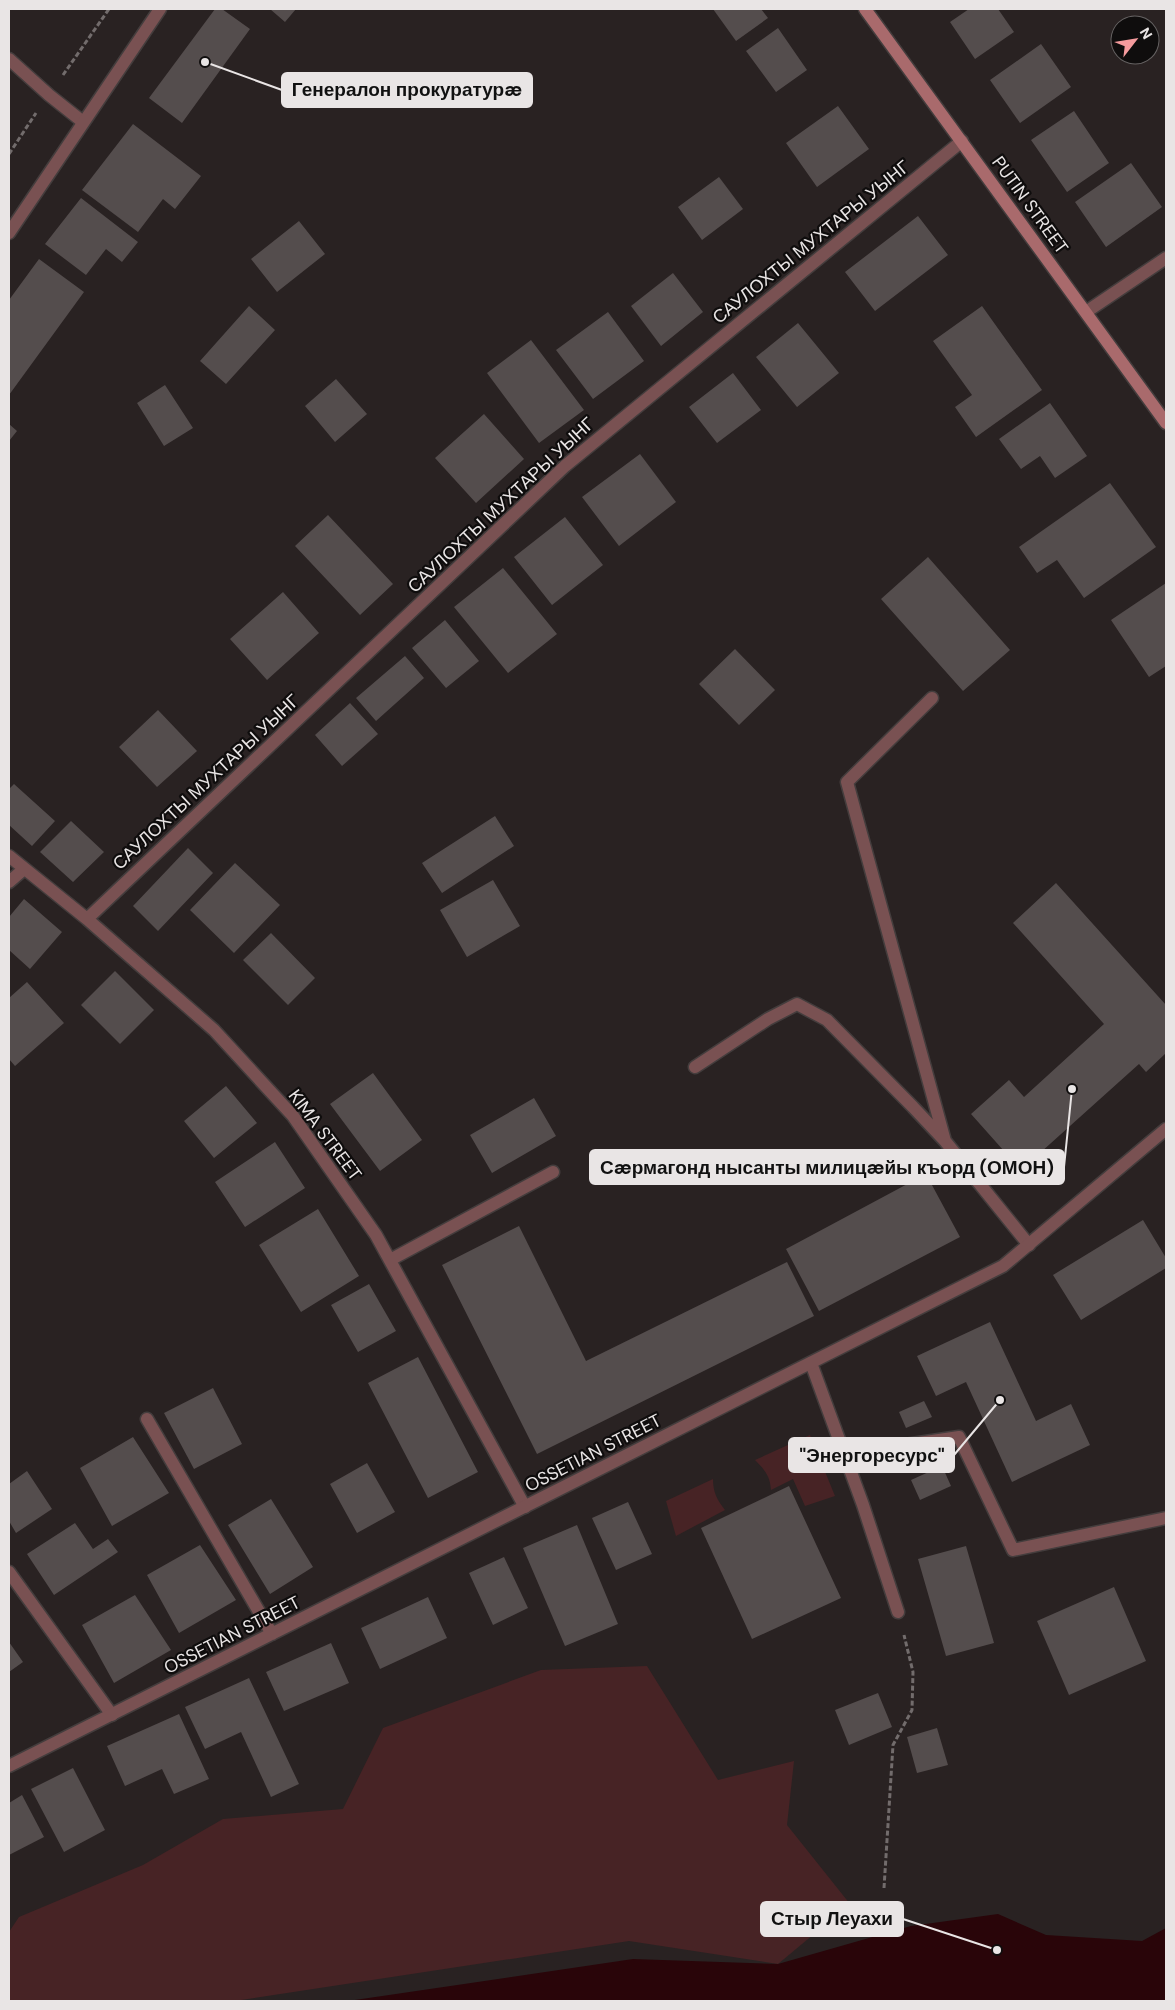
<svg xmlns="http://www.w3.org/2000/svg" width="1175" height="2010" viewBox="0 0 1175 2010" font-family="'DM Sans',sans-serif">
  <style>
    .green { fill: #472325 }
    .water { fill: #290509 }
    .building { fill: #544d4d }
    .lines { fill: none; stroke-linecap: round; stroke-linejoin: round }
    .service-casing { stroke: #443d3d; stroke-width: 15 }
    .minor-casing { stroke: #443d3d; stroke-width: 15 }
    .tertiary-casing { stroke: #443d3d; stroke-width: 15 }
    .secondary-casing { stroke: #443d3d; stroke-width: 15 }
    .path { stroke: #726c6c; stroke-width: 3; stroke-dasharray: 5 2.5; stroke-linecap: butt }
    .service { stroke: #795152; stroke-width: 12 }
    .minor { stroke: #795152; stroke-width: 12 }
    .tertiary { stroke: #795152; stroke-width: 12 }
    .secondary { stroke: #a96a6c; stroke-width: 12 }
    .labels { text-anchor: middle; stroke-width: 4.5; stroke-linejoin: round; paint-order: stroke }
    .street-label { font-size: 18px; fill: #e9e5e5; stroke: #0f0d0d }
    .leader { fill: none; stroke: #e9e5e5; stroke-width: 2 }
    .callout-dot { fill: #e9e5e5; stroke: #0f0d0d; stroke-width: 2 }
    .callout { fill: #e9e5e5; stroke: #e9e5e5; stroke-width: 2 }
    .callout-label { font-size: 19px; text-anchor: middle; font-weight: bold; fill: #111 }
  </style>
  <rect width="100%" height="100%" fill="#292222"/>
  <!-- green -->
  <path class="green" d="M 810,1435 L 835,1496 L 805,1506 L 793,1479 L 771,1490 C 770,1476 765,1470 755,1460 Z
    M 713,1479 C 713,1492 717,1500 725,1510 L 676,1536 L 666,1501 Z
    M 647,1666 L 718,1780 L 794,1761 L 787,1825 L 850,1904 L 778,1964 L 629,1941 L 235,2001 L 9,2001 L 9,1932 L 19,1917 L 143,1865 L 223,1819 L 343,1809 L 383,1728 L 541,1670 Z"/>
  <!-- water -->
  <path class="water" d="M 998,1914 L 1046,1935 L 1142,1941 L 1166,1928 L 1166,2001 L 348,2001 L 633,1959 L 778,1964 L 911,1926 Z"/>
  <!-- building -->
  <path class="building" d="M 215,9 L 222,9 L 250,29 L 182,123 L 149,98 Z
    M 270,9 L 296,9 L 285,22 Z
    M 713,9 L 761,9 L 768,18 L 736,41 Z
    M 969,9 L 998,9 L 1014,32 L 975,59 L 950,22 Z
    M 778,28 L 807,70 L 776,92 L 746,51 Z
    M 1041,44 L 1071,87 L 1020,123 L 990,80 Z
    M 838,106 L 869,149 L 817,187 L 786,143 Z
    M 1074,111 L 1109,163 L 1067,192 L 1031,140 Z
    M 133,124 L 201,176 L 175,209 L 163,199 L 138,232 L 82,190 Z
    M 1131,163 L 1162,207 L 1106,247 L 1075,202 Z
    M 719,177 L 743,209 L 702,240 L 678,207 Z
    M 81,198 L 138,242 L 122,262 L 106,249 L 86,275 L 45,244 Z
    M 918,216 L 948,255 L 875,311 L 845,272 Z
    M 299,221 L 325,254 L 277,292 L 251,259 Z
    M 39,259 L 84,292 L 9,395 L 9,300 Z
    M 673,273 L 703,312 L 661,346 L 631,306 Z
    M 249,306 L 275,330 L 226,384 L 200,361 Z
    M 982,306 L 1042,390 L 976,437 L 955,407 L 972,395 L 933,341 Z
    M 608,312 L 644,361 L 593,399 L 556,350 Z
    M 798,323 L 839,373 L 797,407 L 756,357 Z
    M 531,340 L 584,410 L 539,443 L 487,373 Z
    M 733,373 L 761,410 L 717,443 L 689,407 Z
    M 336,379 L 367,414 L 335,442 L 305,406 Z
    M 165,385 L 193,428 L 164,446 L 137,403 Z
    M 1050,403 L 1087,456 L 1055,478 L 1040,456 L 1021,469 L 999,439 Z
    M 484,414 L 524,459 L 476,503 L 435,458 Z
    M 9,424 L 17,431 L 9,441 Z
    M 640,454 L 676,502 L 619,546 L 582,497 Z
    M 1110,483 L 1156,547 L 1084,598 L 1057,560 L 1037,573 L 1019,547 Z
    M 328,515 L 393,584 L 360,615 L 295,546 Z
    M 565,517 L 603,565 L 552,605 L 514,557 Z
    M 928,557 L 1010,650 L 963,691 L 881,599 Z
    M 503,568 L 557,634 L 508,673 L 454,607 Z
    M 1166,583 L 1166,666 L 1149,677 L 1111,620 Z
    M 283,592 L 319,633 L 267,680 L 230,639 Z
    M 445,620 L 479,661 L 446,688 L 412,648 Z
    M 735,649 L 775,690 L 739,725 L 699,684 Z
    M 405,656 L 424,678 L 376,721 L 356,698 Z
    M 350,703 L 378,734 L 342,766 L 315,735 Z
    M 158,710 L 197,751 L 157,787 L 119,747 Z
    M 14,784 L 55,821 L 32,846 L 9,825 L 9,789 Z
    M 495,816 L 514,846 L 442,893 L 422,863 Z
    M 71,821 L 104,852 L 73,882 L 40,852 Z
    M 188,848 L 213,873 L 158,931 L 133,906 Z
    M 235,863 L 280,905 L 234,953 L 190,910 Z
    M 493,880 L 520,926 L 467,957 L 440,910 Z
    M 1056,883 L 1166,1005 L 1166,1053 L 1146,1072 L 1139,1064 L 1021,1170 L 971,1114 L 1009,1080 L 1024,1097 L 1104,1024 L 1013,923 Z
    M 24,899 L 62,932 L 30,969 L 9,950 L 9,917 Z
    M 271,933 L 315,978 L 288,1005 L 243,960 Z
    M 115,971 L 154,1010 L 120,1044 L 81,1005 Z
    M 27,982 L 64,1023 L 15,1066 L 9,1059 L 9,998 Z
    M 373,1073 L 422,1140 L 380,1171 L 330,1104 Z
    M 226,1086 L 257,1123 L 214,1158 L 184,1121 Z
    M 534,1098 L 556,1136 L 492,1173 L 470,1135 Z
    M 275,1142 L 305,1188 L 245,1227 L 215,1182 Z
    M 926,1174 L 960,1237 L 819,1311 L 786,1249 Z
    M 318,1209 L 359,1276 L 301,1312 L 259,1245 Z
    M 1143,1220 L 1166,1258 L 1166,1268 L 1081,1320 L 1053,1275 Z
    M 519,1226 L 586,1361 L 787,1262 L 814,1316 L 537,1454 L 442,1265 Z
    M 369,1284 L 396,1331 L 358,1352 L 331,1305 Z
    M 990,1322 L 1036,1421 L 1071,1404 L 1090,1445 L 1012,1482 L 966,1382 L 936,1396 L 917,1356 Z
    M 418,1357 L 478,1472 L 428,1498 L 368,1383 Z
    M 213,1388 L 242,1444 L 194,1469 L 164,1413 Z
    M 924,1401 L 932,1417 L 906,1428 L 899,1412 Z
    M 133,1437 L 169,1493 L 112,1526 L 80,1468 Z
    M 367,1463 L 395,1512 L 357,1533 L 330,1484 Z
    M 942,1466 L 951,1486 L 920,1500 L 911,1480 Z
    M 27,1471 L 52,1509 L 16,1533 L 9,1521 L 9,1484 Z
    M 789,1486 L 841,1598 L 752,1639 L 701,1528 Z
    M 271,1499 L 313,1567 L 270,1594 L 228,1525 Z
    M 628,1502 L 652,1554 L 616,1570 L 592,1518 Z
    M 75,1523 L 93,1549 L 108,1539 L 118,1552 L 54,1595 L 27,1554 Z
    M 577,1525 L 618,1624 L 565,1646 L 523,1548 Z
    M 200,1545 L 236,1600 L 179,1633 L 147,1575 Z
    M 966,1546 L 994,1643 L 946,1656 L 918,1559 Z
    M 504,1557 L 528,1608 L 493,1625 L 469,1573 Z
    M 1114,1587 L 1146,1661 L 1069,1695 L 1037,1621 Z
    M 135,1595 L 171,1650 L 114,1683 L 82,1625 Z
    M 428,1597 L 447,1638 L 380,1669 L 361,1628 Z
    M 9,1642 L 23,1662 L 9,1672 Z
    M 331,1643 L 349,1683 L 284,1711 L 266,1672 Z
    M 249,1678 L 299,1784 L 271,1797 L 241,1732 L 205,1749 L 185,1707 Z
    M 878,1693 L 892,1727 L 849,1745 L 835,1710 Z
    M 179,1714 L 209,1779 L 174,1794 L 162,1769 L 125,1786 L 107,1746 Z
    M 937,1728 L 948,1765 L 917,1773 L 907,1737 Z
    M 73,1768 L 105,1830 L 64,1852 L 31,1789 Z
    M 22,1795 L 44,1837 L 9,1855 L 9,1803 Z"/>
  <g class="lines">
    <!-- service casing -->
    <g class="service-casing">
      <path id="service" d="M 9,59 L 49,95 L 83,122
        M 932,698 L 847,782 L 945,1141
        M 695,1067 L 768,1019 L 797,1004 L 827,1020 L 913,1107 L 945,1141 L 1029,1245
        M 811,1363 L 863,1505 L 898,1612
        M 845,1454 L 959,1437 L 1013,1550 L 1166,1518"/>
    </g>
    <!-- minor casing -->
    <g class="minor-casing">
      <path id="minor" d="M 1086,312 L 1166,258
        M 9,856 L 87,919 L 214,1030 L 293,1116 L 376,1235 L 525,1507
        M 9,882 L 24,869
        M 87,919 L 565,466 L 962,141
        M 390,1260 L 553,1172
        M 9,1572 L 112,1715"/>
    </g>
    <!-- tertiary casing -->
    <g class="tertiary-casing">
      <path id="tertiary" d="M 9,233 L 160,9
        M 147,1419 L 272,1634
        M 9,1766 L 1003,1266 L 1166,1129"/>
    </g>
    <!-- secondary casing -->
    <g class="secondary-casing">
      <path id="secondary" d="M 865,9 L 1166,423"/>
    </g>
    <!-- path -->
    <path class="path" d="M 63,75 L 109,9
      M 9,154 L 36,113
      M 884,1888 L 893,1745 L 912,1710 L 913,1672 L 904,1635"/>
    <!-- service -->
    <use href="#service" class="service"/>
    <!-- minor -->
    <use href="#minor" class="minor"/>
    <!-- tertiary -->
    <use href="#tertiary" class="tertiary"/>
    <!-- secondary -->
    <use href="#secondary" class="secondary"/>
  </g>
  <g class="labels">
    <!-- street labels -->
    <g class="street-label">
      <text transform="translate(1030 205) rotate(54)" y="6">PUTIN STREET</text>
      <text transform="translate(811 242) rotate(-39)" y="6">САУЛОХТЫ МУХТАРЫ УЫНГ</text>
      <text transform="translate(501 505) rotate(-43)" y="6">САУЛОХТЫ МУХТАРЫ УЫНГ</text>
      <text transform="translate(206 782) rotate(-43)" y="6">САУЛОХТЫ МУХТАРЫ УЫНГ</text>
      <text transform="translate(325 1135) rotate(53)" y="6">KIMA STREET</text>
      <text transform="translate(593 1453) rotate(-27)" y="6">OSSETIAN STREET</text>
      <text transform="translate(232 1635) rotate(-27)" y="6">OSSETIAN STREET</text>
    </g>
  </g>
  <!-- callouts -->
  <path class="leader" d="M205 62L282 90M1072 1089L1064 1167M1000 1400L954 1455M997 1950L903 1919"/>
  <g class="callout-dot">
    <circle cx="205" cy="62" r="5"/>
    <circle cx="1072" cy="1089" r="5"/>
    <circle cx="1000" cy="1400" r="5"/>
    <circle cx="997" cy="1950" r="5"/>
  </g>
  <g class="callout">
    <rect x="282" y="73" width="250" height="34" rx="5"/>
    <rect x="590" y="1150" width="474" height="34" rx="5"/>
    <rect x="789" y="1438" width="165" height="34" rx="5"/>
    <rect x="761" y="1902" width="142" height="34" rx="5"/>
  </g>
  <g class="callout-label">
    <text x="407" y="96">Генералон прокуратурæ</text>
    <text x="827" y="1174">Сæрмагонд нысанты милицæйы къорд (ОМОН)</text>
    <text x="872" y="1462">"Энергоресурс"</text>
    <text x="832" y="1925">Стыр Леуахи</text>
  </g>
  <!-- border -->
  <rect width="1175" height="2010" fill="none" stroke="#e9e5e5" stroke-width="20"/>
  <!-- north arrow -->
  <g transform="translate(1135 40) rotate(59)"><circle r="24" fill="#0f0d0d" stroke="#666363"/>
  <path d="M0-4L9 19L0 12L-9 19Z" fill="#f59b9d"/>
  <text y="-8" font-size="14" font-weight="bold" text-anchor="middle" fill="#e9e5e5">N</text>
  </g>
</svg>
